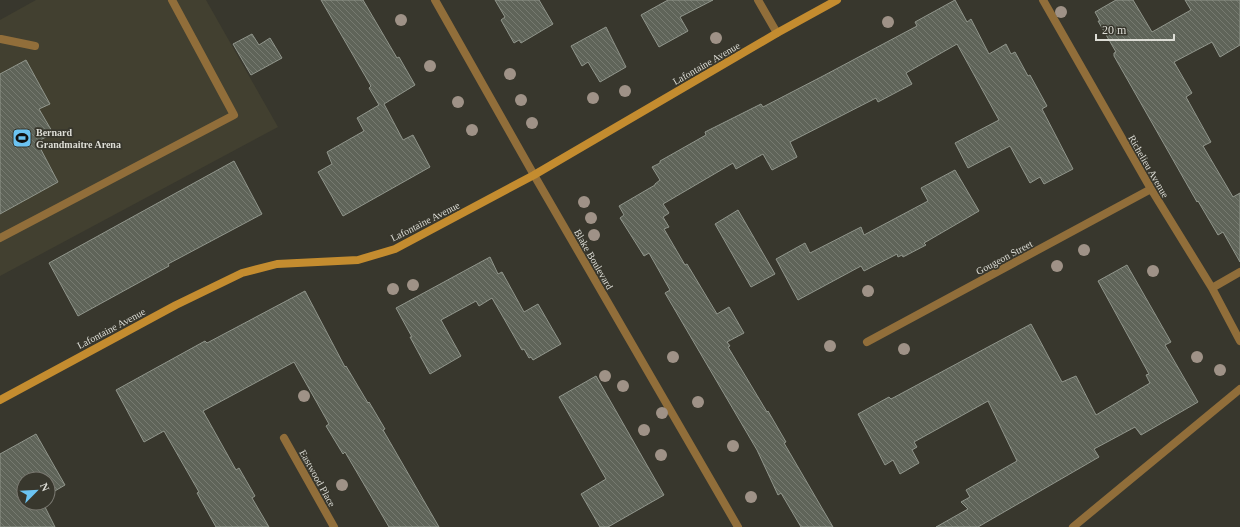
<svg xmlns="http://www.w3.org/2000/svg" width="1240" height="527" viewBox="0 0 1240 527" font-family="Georgia,serif">
  <style>
    .built { fill: #424030 }
    .building { fill: url(#building-back-hatch); stroke: #91968c }
    .lines { fill: none; stroke-linecap: round; stroke-linejoin: round }
    .lane { stroke: #916e3a; stroke-width: 8 }
    .street { stroke: #916e3a; stroke-width: 8 }
    .secondary { stroke: #c48c2f; stroke-width: 8 }
    .tree { fill: #9f9287 }
    .labels { text-anchor: middle; stroke-width: 3.5; stroke-linejoin: round; paint-order: stroke }
    .street-label { font-size: 10px; fill: #ddddd6; stroke: #38372d }
    .poi-label { font-size: 10px; font-weight: bold; fill: #ddddd6; stroke: #38372d; text-anchor: start }
  </style>
  <defs>
    <pattern id="building-back-hatch" width="6" height="6" patternUnits="userSpaceOnUse"><rect width="6" height="6" fill="#5f6459"/><path d="M-1 5l2 2M0 0l6 6M5-1l2 2" fill="none" stroke="#767a70"/></pattern>
  </defs>
  <rect width="100%" height="100%" fill="#38372d"/>
  <!-- built -->
  <path class="built" d="M 36,0 L 206,0 L 278,127 L 0,276 L 0,20 Z"/>
  <!-- building -->
  <path class="building" d="M 321,0 L 363,0 L 397,58 L 399,57 L 415,85 L 384,104 L 403,140 L 413,135 L 430,167 L 343,216 L 318,172 L 332,164 L 327,152 L 364,131 L 357,118 L 379,105 L 369,88 L 371,86 Z
    M 495,0 L 539,0 L 553,24 L 521,43 L 519,40 L 514,43 L 501,20 L 505,17 Z
    M 668,0 L 713,0 L 680,17 L 688,31 L 659,47 L 641,15 Z
    M 955,0 L 967,22 L 971,19 L 989,54 L 1006,44 L 1011,54 L 1015,52 L 1028,76 L 1030,75 L 1047,106 L 1042,109 L 1073,169 L 1044,184 L 1040,177 L 1030,183 L 1010,146 L 968,168 L 955,143 L 999,120 L 957,44 L 906,73 L 912,84 L 878,102 L 876,98 L 790,142 L 797,157 L 772,170 L 763,154 L 736,169 L 733,163 L 663,204 L 669,213 L 663,217 L 669,227 L 664,229 L 685,265 L 687,264 L 717,314 L 729,307 L 744,333 L 727,342 L 730,346 L 728,347 L 767,412 L 768,411 L 786,442 L 784,443 L 833,527 L 801,527 L 781,493 L 778,495 L 757,450 L 665,293 L 670,290 L 649,253 L 644,256 L 620,218 L 624,215 L 619,206 L 655,185 L 655,184 L 660,180 L 652,167 L 660,163 L 660,161 L 706,135 L 705,132 L 761,104 L 763,107 L 823,76 L 917,26 L 915,22 Z
    M 1116,0 L 1133,0 L 1152,32 L 1191,10 L 1185,0 L 1240,0 L 1240,45 L 1220,57 L 1212,42 L 1174,62 L 1192,93 L 1186,97 L 1211,142 L 1203,146 L 1233,197 L 1240,193 L 1240,262 L 1223,232 L 1218,235 L 1198,201 L 1197,202 L 1114,56 L 1114,53 L 1116,52 L 1098,21 L 1100,21 L 1095,12 Z
    M 606,27 L 626,67 L 600,82 L 588,62 L 582,66 L 571,46 Z
    M 252,34 L 259,45 L 270,38 L 282,58 L 251,75 L 233,44 Z
    M 26,60 L 50,104 L 39,109 L 53,133 L 37,142 L 58,182 L 0,214 L 0,74 Z
    M 234,161 L 262,214 L 168,264 L 169,266 L 78,316 L 49,263 Z
    M 955,170 L 979,211 L 924,243 L 926,245 L 903,257 L 902,255 L 898,257 L 897,254 L 864,271 L 861,266 L 798,300 L 776,259 L 805,243 L 810,253 L 861,227 L 864,235 L 928,201 L 921,188 Z
    M 738,210 L 775,274 L 751,287 L 715,224 Z
    M 490,257 L 498,274 L 502,272 L 524,312 L 538,304 L 561,344 L 533,360 L 531,357 L 529,358 L 524,349 L 522,350 L 492,298 L 479,306 L 476,301 L 441,320 L 461,356 L 430,374 L 410,337 L 412,337 L 396,308 Z
    M 1127,265 L 1171,342 L 1165,345 L 1198,402 L 1141,435 L 1135,427 L 1094,449 L 1099,457 L 978,527 L 936,527 L 968,509 L 961,502 L 970,497 L 966,490 L 1017,461 L 988,401 L 914,442 L 917,447 L 912,450 L 919,463 L 900,474 L 893,460 L 885,465 L 858,414 L 889,397 L 891,399 L 1031,324 L 1062,382 L 1076,376 L 1096,415 L 1150,383 L 1146,375 L 1149,374 L 1098,281 Z
    M 305,291 L 345,367 L 346,366 L 368,403 L 369,402 L 385,429 L 383,430 L 439,527 L 389,527 L 345,452 L 343,454 L 326,426 L 329,424 L 294,362 L 203,411 L 236,470 L 239,468 L 255,496 L 252,498 L 269,527 L 216,527 L 197,493 L 199,492 L 164,431 L 144,442 L 116,390 L 205,341 L 207,343 Z
    M 596,376 L 664,495 L 608,527 L 600,527 L 581,494 L 606,479 L 559,397 Z
    M 36,434 L 65,485 L 48,495 L 48,479 L 24,479 L 24,503 L 43,503 L 55,527 L 0,527 L 0,454 Z"/>
  <g class="lines">
    <!-- lane -->
    <path class="lane" d="M 0,39 L 1,39 L 35,46
      M 0,238 L 234,115 L 172,0
      M 1073,527 L 1240,389"/>
    <!-- street -->
    <path class="street" d="M 435,0 L 534,175 L 738,527
      M 758,0 L 777,33
      M 1043,0 L 1151,189 L 1212,288 L 1240,341
      M 1212,288 L 1240,272
      M 867,342 L 1151,189
      M 284,438 L 334,527"/>
    <!-- secondary -->
    <path class="secondary" d="M 0,400 L 176,305 L 242,273 L 277,264 L 358,260 L 395,249 L 534,175 L 777,33 L 837,0"/>
  </g>
  <!-- trees -->
  <g class="tree">
    <circle cx="1061" cy="12" r="6"/>
    <circle cx="401" cy="20" r="6"/>
    <circle cx="888" cy="22" r="6"/>
    <circle cx="716" cy="38" r="6"/>
    <circle cx="430" cy="66" r="6"/>
    <circle cx="510" cy="74" r="6"/>
    <circle cx="625" cy="91" r="6"/>
    <circle cx="593" cy="98" r="6"/>
    <circle cx="521" cy="100" r="6"/>
    <circle cx="458" cy="102" r="6"/>
    <circle cx="532" cy="123" r="6"/>
    <circle cx="472" cy="130" r="6"/>
    <circle cx="584" cy="202" r="6"/>
    <circle cx="591" cy="218" r="6"/>
    <circle cx="594" cy="235" r="6"/>
    <circle cx="1084" cy="250" r="6"/>
    <circle cx="1057" cy="266" r="6"/>
    <circle cx="1153" cy="271" r="6"/>
    <circle cx="413" cy="285" r="6"/>
    <circle cx="393" cy="289" r="6"/>
    <circle cx="868" cy="291" r="6"/>
    <circle cx="830" cy="346" r="6"/>
    <circle cx="904" cy="349" r="6"/>
    <circle cx="673" cy="357" r="6"/>
    <circle cx="1197" cy="357" r="6"/>
    <circle cx="1220" cy="370" r="6"/>
    <circle cx="605" cy="376" r="6"/>
    <circle cx="623" cy="386" r="6"/>
    <circle cx="304" cy="396" r="6"/>
    <circle cx="698" cy="402" r="6"/>
    <circle cx="662" cy="413" r="6"/>
    <circle cx="644" cy="430" r="6"/>
    <circle cx="733" cy="446" r="6"/>
    <circle cx="661" cy="455" r="6"/>
    <circle cx="342" cy="485" r="6"/>
    <circle cx="751" cy="497" r="6"/>
  </g>
  <!-- icons -->
  <defs>
    <g id="stadium-square" transform="scale(1)"><rect x="-9" y="-9" width="18" height="18" rx="4" fill="#6bc3f2" stroke="#38372d"/><path d="M0-5a6.5 5 0 1 0 0 10a6.5 5 0 1 0 0-10ZM-3.5-1.8h7v3.6h-7Z" fill="#111"/></g>
  </defs>
  <g fill-rule="evenodd">
    <use href="#stadium-square" x="22" y="138"/>
  </g>
  <g class="labels">
    <!-- street labels -->
    <g class="street-label">
      <text transform="translate(706 63) rotate(-30)" y="4">Lafontaine Avenue</text>
      <text transform="translate(1149 166) rotate(60)" y="4">Richelieu Avenue</text>
      <text transform="translate(425 221) rotate(-27)" y="4">Lafontaine Avenue</text>
      <text transform="translate(1004 257) rotate(-28)" y="4">Gougeon Street</text>
      <text transform="translate(594 259) rotate(60)" y="4">Blake Boulevard</text>
      <text transform="translate(111 328) rotate(-28)" y="4">Lafontaine Avenue</text>
      <text transform="translate(318 478) rotate(61)" y="4">Eastwood Place</text>
    </g>
    <!-- poi labels -->
    <g class="poi-label">
      <text x="36" y="136">Bernard<tspan x="36" dy="12">Grandmaitre Arena</tspan></text>
    </g>
  </g>
  <!-- north arrow -->
  <g transform="translate(36 491) rotate(66)"><circle r="19" fill="#38372d" stroke="#7a7971"/>
  <path d="M0-3L7 15L0 10L-7 15Z" fill="#6bc3f2"/>
  <text y="-6" font-size="11" font-weight="bold" text-anchor="middle" fill="#ddddd6">N</text>
  </g>
  <!-- scale -->
  <path d="M1096 34v6h78v-6" fill="none" stroke="#ddddd6" stroke-width="2"/>
  <text x="1102" y="34" font-size="12" fill="#ddddd6" stroke="#38372d" stroke-width="3" paint-order="stroke">20 m</text>
</svg>
